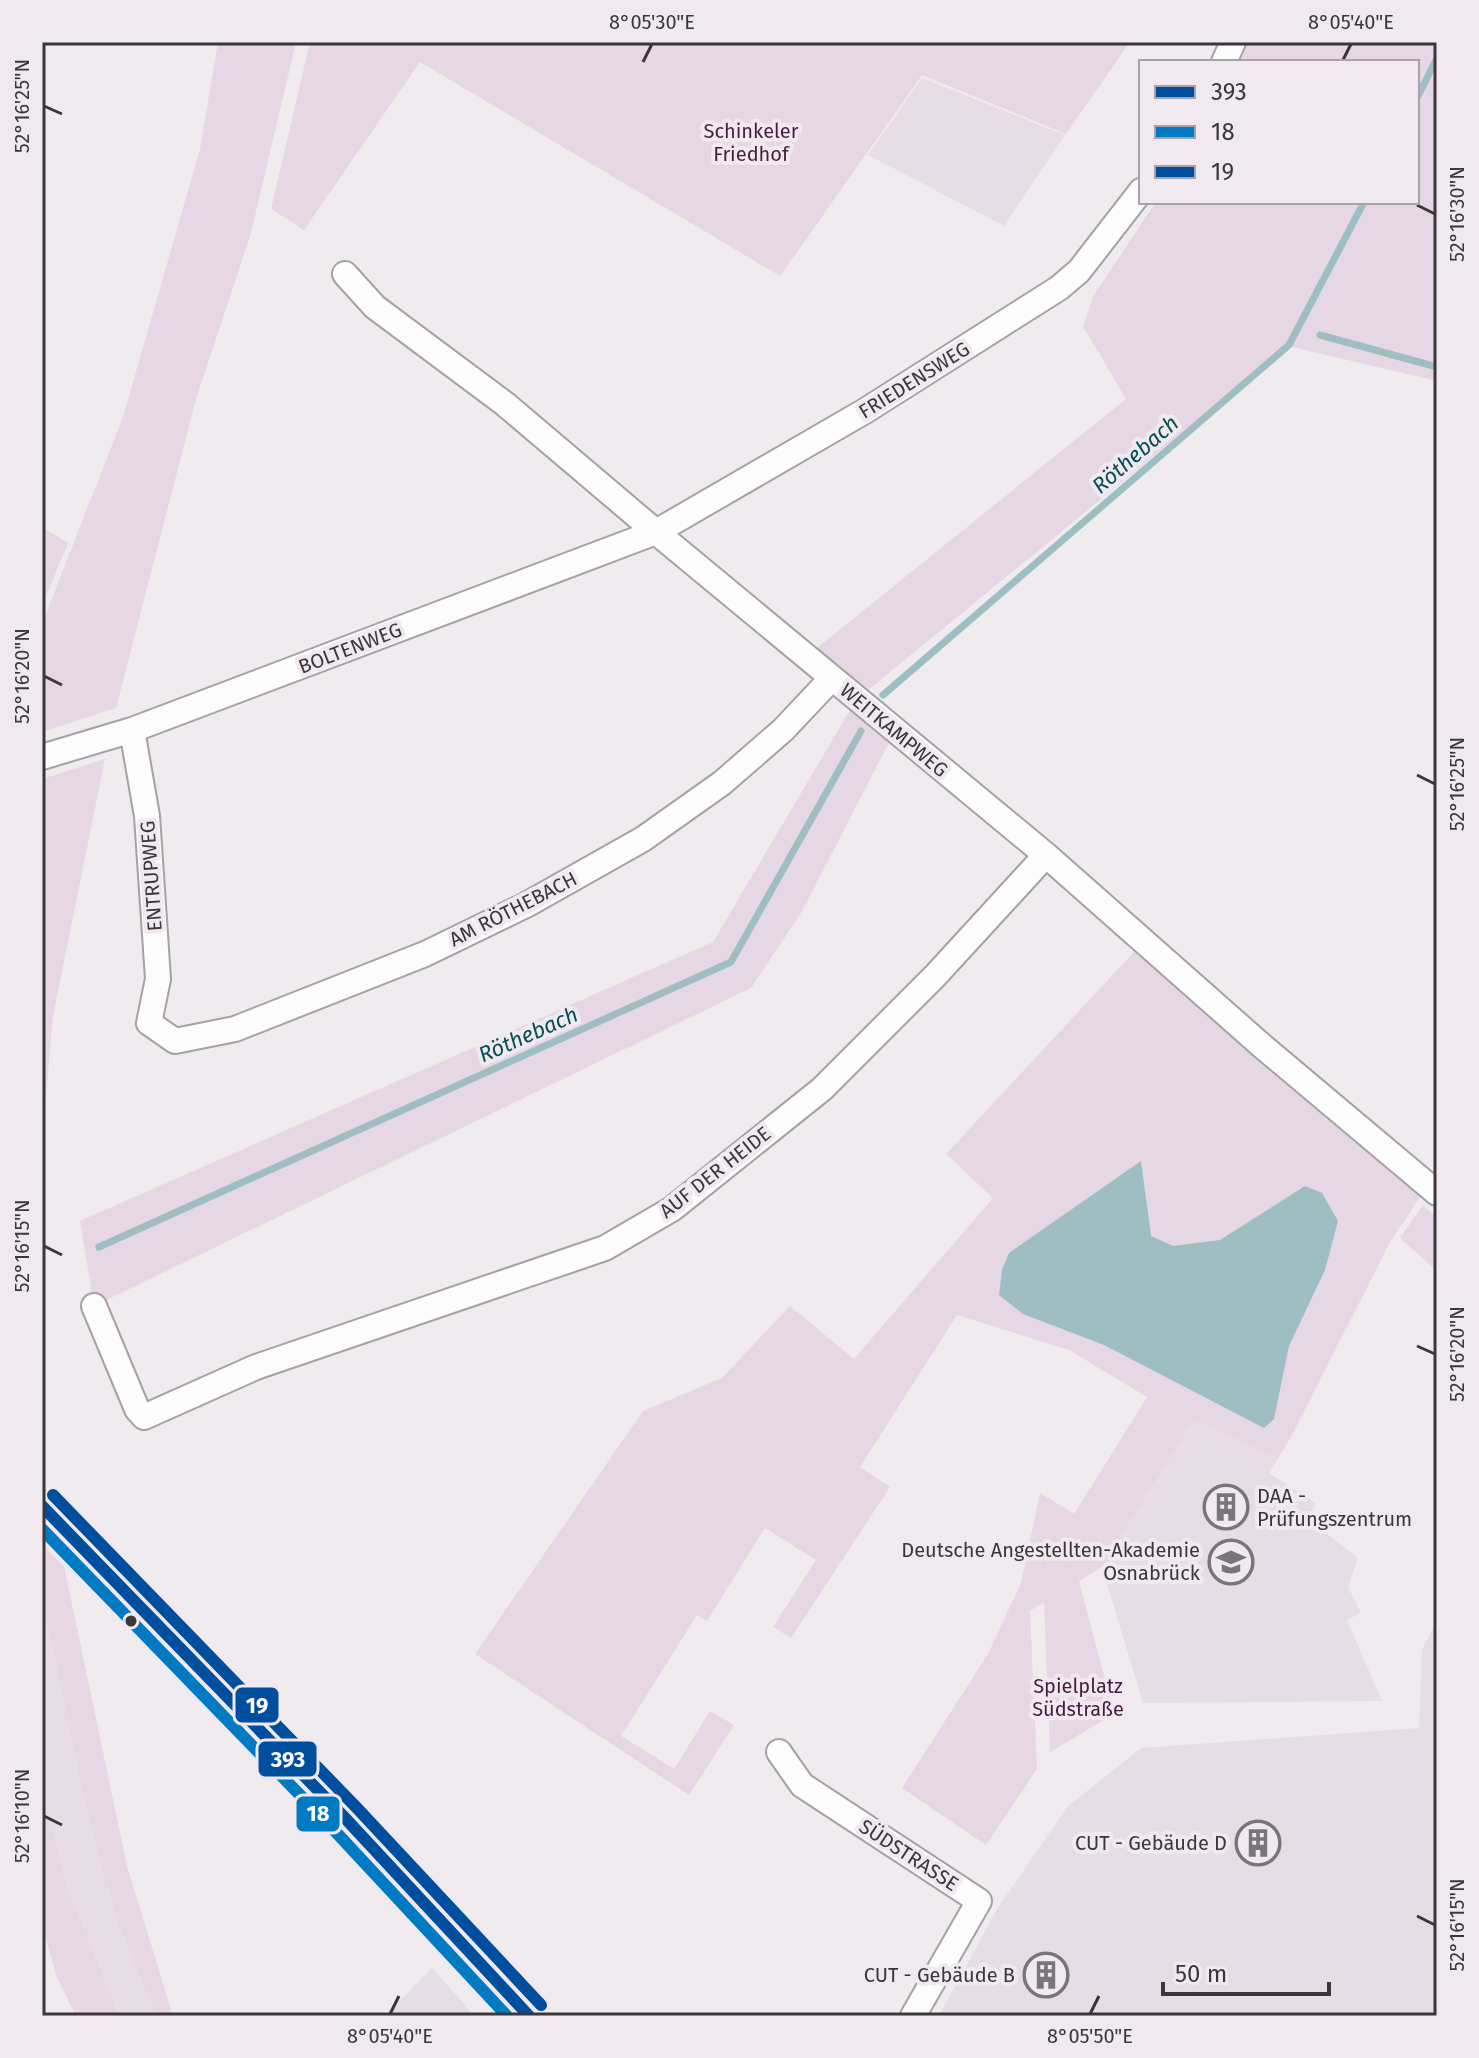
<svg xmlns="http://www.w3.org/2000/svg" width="1479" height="2058" viewBox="0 0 1479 2058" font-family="'Fira Sans',sans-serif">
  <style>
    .built { fill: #e7dde6 }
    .green { fill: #e6d7e5 }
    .water { fill: #9ebec1 }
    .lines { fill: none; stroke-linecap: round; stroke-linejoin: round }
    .stream { stroke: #9ebec1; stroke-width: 7 }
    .minor-casing { stroke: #a5a1a4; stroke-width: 28 }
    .major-casing { stroke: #b3a8b2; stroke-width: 34 }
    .minor { stroke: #fdfcfd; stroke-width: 24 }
    .major { stroke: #ebe5ea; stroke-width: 30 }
    .bus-1-casing { stroke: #f1e9f0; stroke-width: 18 }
    .bus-2-casing { stroke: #f1e9f0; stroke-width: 18 }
    .bus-3-casing { stroke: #f1e9f0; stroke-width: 18 }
    .bus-1 { stroke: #004f9f; stroke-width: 12 }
    .bus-2 { stroke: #007ac3; stroke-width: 12 }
    .bus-3 { stroke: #004e9e; stroke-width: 12 }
    .ticks { fill: none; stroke: #3a3639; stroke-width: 3 }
    .bus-dot { fill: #3a3639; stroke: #f1e9f0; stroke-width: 3 }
    .labels { text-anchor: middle; stroke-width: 8; stroke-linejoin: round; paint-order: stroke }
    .park-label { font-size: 20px; fill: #441d42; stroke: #f1e9f0 }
    .street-label { font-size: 20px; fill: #3a3639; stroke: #f1e9f0 }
    .poi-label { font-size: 20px; fill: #3a3639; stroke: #f1e9f0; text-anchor: end }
    .water-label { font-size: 22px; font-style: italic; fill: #064f53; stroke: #f1e9f0 }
    .line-badge { stroke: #f1e9f0; stroke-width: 3 }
    .badge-label { font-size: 22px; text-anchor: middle; font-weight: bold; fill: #fff }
    .neatline { fill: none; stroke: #3a3639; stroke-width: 3 }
    .ticks-label { font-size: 20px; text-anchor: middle; fill: #3a3639 }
  </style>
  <rect width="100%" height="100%" fill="#efebef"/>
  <!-- built -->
  <path class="built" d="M 922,78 L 1065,135 L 1004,226 L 868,155 Z
    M 1194,1420 L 1278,1458 L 1269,1473 L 1316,1503 L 1308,1519 L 1358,1558 L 1348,1587 L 1361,1613 L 1347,1620 L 1382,1701 L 1143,1703 L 1102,1567 Z
    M 42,1598 L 88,1817 L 117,1921 L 156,2016 L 120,2016 L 68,1890 L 42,1791 Z
    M 1437,1621 L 1437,2016 L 939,2016 L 997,1909 L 1068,1806 L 1141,1748 L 1419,1728 L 1422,1649 Z
    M 432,1968 L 475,2016 L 385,2016 Z"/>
  <!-- green -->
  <path class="green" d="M 218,42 L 296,42 L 251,233 L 196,399 L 116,708 L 42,732 L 42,624 L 123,417 L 200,149 Z
    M 310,42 L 1130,42 L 1066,134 L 922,75 L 780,276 L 420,62 L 304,230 L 271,209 Z
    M 1245,42 L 1437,42 L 1437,381 L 1288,346 L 857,699 L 895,731 L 801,913 L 751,988 L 94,1306 L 80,1221 L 713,942 L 856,700 L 807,656 L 1126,399 L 1083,326 L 1094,295 L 1156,202 L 1417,202 L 1417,62 L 1236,62 Z
    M 42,527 L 68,543 L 42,606 Z
    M 105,759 L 53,1016 L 42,1142 L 42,779 Z
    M 1134,952 L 1423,1193 L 1390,1242 L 1291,1437 L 1278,1458 L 1194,1420 L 1102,1567 L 1079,1581 L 1114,1714 L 1050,1752 L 1044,1602 L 1030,1611 L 1037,1769 L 986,1845 L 902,1788 L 988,1654 L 1021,1583 L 1040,1493 L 1074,1514 L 1147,1397 L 1069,1350 L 957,1315 L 860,1467 L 890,1487 L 791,1638 L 773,1627 L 816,1560 L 765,1528 L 707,1621 L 697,1615 L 621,1736 L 674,1769 L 710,1711 L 734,1725 L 689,1795 L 475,1654 L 643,1411 L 722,1378 L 790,1306 L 854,1359 L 993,1198 L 946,1154 Z
    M 1423,1205 L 1437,1218 L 1437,1271 L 1400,1238 Z
    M 42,1544 L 64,1566 L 127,1866 L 173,2016 L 156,2016 L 117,1921 L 88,1817 L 42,1598 Z
    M 42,1791 L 68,1890 L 120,2016 L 76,2016 L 56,1975 L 42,1925 Z"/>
  <!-- water -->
  <path class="water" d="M 1141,1161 L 1151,1236 L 1173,1246 L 1220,1240 L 1305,1186 L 1322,1193 L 1338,1221 L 1325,1270 L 1289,1346 L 1274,1419 L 1264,1428 L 1104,1345 L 1023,1314 L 999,1295 L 1002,1270 L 1009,1253 Z"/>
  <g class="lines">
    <!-- stream -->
    <path class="stream" d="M 1417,98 L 1437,58
      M 1320,335 L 1437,367
      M 883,695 L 1289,345 L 1364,202
      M 99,1247 L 731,962 L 861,731"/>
    <!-- minor casing -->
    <g class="minor-casing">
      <path id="minor" d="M 1224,62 L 1233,42
        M 345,274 L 375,307 L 505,404 L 656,532 L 1046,855 L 1261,1045 L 1437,1193
        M 132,730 L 147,816 L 158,979 L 149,1023 L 175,1041 L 235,1029 L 425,954 L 526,905 L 643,839 L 722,783 L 783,730 L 832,678
        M 42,757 L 132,730 L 656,532 L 865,411 L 1059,288 L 1079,271 L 1141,191
        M 94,1306 L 137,1409 L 144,1417 L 256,1367 L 605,1248 L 672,1209 L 822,1089 L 935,976 L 1046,855
        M 779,1752 L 802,1785 L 979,1901 L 913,2016"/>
    </g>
    <!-- major casing -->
    <g class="major-casing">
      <path id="major" d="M 42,1506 L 345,1818 L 529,2016"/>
    </g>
    <!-- minor -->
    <use href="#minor" class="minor"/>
    <!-- major -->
    <use href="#major" class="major"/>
    <!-- bus-1 casing -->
    <g class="bus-1-casing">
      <path id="bus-1" d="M 42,1506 L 345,1818 L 529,2016"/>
    </g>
    <!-- bus-2 casing -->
    <g class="bus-2-casing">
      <path id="bus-2" d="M 42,1529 L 333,1829 L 507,2016"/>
    </g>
    <!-- bus-3 casing -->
    <g class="bus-3-casing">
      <path id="bus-3" d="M 53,1495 L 356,1807 L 541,2005"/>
    </g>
    <!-- bus-1 -->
    <use href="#bus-1" class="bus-1"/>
    <!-- bus-2 -->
    <use href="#bus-2" class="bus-2"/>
    <!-- bus-3 -->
    <use href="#bus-3" class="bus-3"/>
  </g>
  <!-- ticks -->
  <path class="ticks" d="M 643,62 L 652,44M 1342,62 L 1351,44M 44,106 L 62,114M 1417,205 L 1435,214M 44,676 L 62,685M 1417,775 L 1435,784M 44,1246 L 62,1255M 1417,1346 L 1435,1354M 44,1816 L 62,1825M 1417,1916 L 1435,1925M 390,2014 L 399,1996M 1090,2014 L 1099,1996"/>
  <!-- icons -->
  <defs>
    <g id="building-ring" transform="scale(2.3)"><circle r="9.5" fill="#f1e9f0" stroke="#797579" stroke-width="1.5"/><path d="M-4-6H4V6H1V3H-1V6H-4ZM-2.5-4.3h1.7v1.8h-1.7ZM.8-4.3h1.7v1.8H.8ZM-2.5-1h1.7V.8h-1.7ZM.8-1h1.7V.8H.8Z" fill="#797579"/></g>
    <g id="school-ring" transform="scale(2.3)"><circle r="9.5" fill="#f1e9f0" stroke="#797579" stroke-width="1.5"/><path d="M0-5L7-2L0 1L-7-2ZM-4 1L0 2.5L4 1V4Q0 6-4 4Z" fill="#797579"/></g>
  </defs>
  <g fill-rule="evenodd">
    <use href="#building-ring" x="1226" y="1507"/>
    <use href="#school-ring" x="1231" y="1562"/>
    <use href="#building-ring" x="1258" y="1843"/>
    <use href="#building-ring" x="1046" y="1975"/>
  </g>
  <!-- markers -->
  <circle class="bus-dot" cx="131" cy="1621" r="7"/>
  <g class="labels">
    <!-- park labels -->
    <g class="park-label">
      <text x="751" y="138">Schinkeler<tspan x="751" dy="23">Friedhof</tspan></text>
      <text x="1078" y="1693">Spielplatz<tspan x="1078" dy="23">Südstraße</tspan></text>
    </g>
    <!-- street labels -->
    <g class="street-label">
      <text transform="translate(914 380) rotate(-32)" y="7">FRIEDENSWEG</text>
      <text transform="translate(350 648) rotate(-21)" y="7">BOLTENWEG</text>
      <text transform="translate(894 730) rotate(40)" y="7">WEITKAMPWEG</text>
      <text transform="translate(151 876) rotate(-94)" y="7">ENTRUPWEG</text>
      <text transform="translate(513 909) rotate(-27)" y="7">AM RÖTHEBACH</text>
      <text transform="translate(715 1172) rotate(-38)" y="7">AUF DER HEIDE</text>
      <text transform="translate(909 1855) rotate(33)" y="7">SÜDSTRASSE</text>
    </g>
    <!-- poi labels -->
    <g class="poi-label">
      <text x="1257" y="1503" text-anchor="start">DAA -<tspan x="1257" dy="23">Prüfungszentrum</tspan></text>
      <text x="1200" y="1557">Deutsche Angestellten-Akademie<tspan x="1200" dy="23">Osnabrück</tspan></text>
      <text x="1227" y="1850">CUT - Gebäude D</text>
      <text x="1015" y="1982">CUT - Gebäude B</text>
    </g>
    <!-- water labels -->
    <g class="water-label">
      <text transform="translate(1135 454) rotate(-41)" y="8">Röthebach</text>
      <text transform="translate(528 1034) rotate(-24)" y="8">Röthebach</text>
    </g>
  </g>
  <g class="line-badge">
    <rect x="234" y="1686" width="46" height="38" rx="8" fill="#004e9e"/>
    <rect x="257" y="1740" width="61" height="38" rx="8" fill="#004f9f"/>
    <rect x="295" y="1795" width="46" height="38" rx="8" fill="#007ac3"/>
  </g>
  <g class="badge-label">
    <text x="257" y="1713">19</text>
    <text x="288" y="1767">393</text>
    <text x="318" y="1821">18</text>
  </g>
  <!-- border -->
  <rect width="1479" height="2058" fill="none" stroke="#f1e9f0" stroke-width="88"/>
  <!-- legend -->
  <rect x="1139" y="60" width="280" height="144" fill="#f1e9f0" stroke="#a8a1a7" stroke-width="2"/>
  <rect x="1155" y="86" width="40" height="12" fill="#004f9f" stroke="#a8a1a7" stroke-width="2"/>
  <text x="1211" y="100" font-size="24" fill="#3a3639">393</text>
  <rect x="1155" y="126" width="40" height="12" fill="#007ac3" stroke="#a8a1a7" stroke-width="2"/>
  <text x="1211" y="140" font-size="24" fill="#3a3639">18</text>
  <rect x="1155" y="166" width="40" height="12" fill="#004e9e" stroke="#a8a1a7" stroke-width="2"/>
  <text x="1211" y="180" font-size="24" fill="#3a3639">19</text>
  <!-- scale -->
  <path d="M1163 1982v12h166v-12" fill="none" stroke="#3a3639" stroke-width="4"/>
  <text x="1175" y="1982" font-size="24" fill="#3a3639" stroke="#f1e9f0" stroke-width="6" paint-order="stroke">50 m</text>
  <rect x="44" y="44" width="1391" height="1970" class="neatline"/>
  <g class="ticks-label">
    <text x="652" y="29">8°05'30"E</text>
    <text x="1351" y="29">8°05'40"E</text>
    <text transform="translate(22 106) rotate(-90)" y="7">52°16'25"N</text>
    <text transform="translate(1457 214) rotate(-90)" y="7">52°16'30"N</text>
    <text transform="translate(22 676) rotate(-90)" y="7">52°16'20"N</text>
    <text transform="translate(1457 784) rotate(-90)" y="7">52°16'25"N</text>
    <text transform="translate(22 1246) rotate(-90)" y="7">52°16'15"N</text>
    <text transform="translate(1457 1354) rotate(-90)" y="7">52°16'20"N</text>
    <text transform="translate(22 1816) rotate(-90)" y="7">52°16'10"N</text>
    <text transform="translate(1457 1925) rotate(-90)" y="7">52°16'15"N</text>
    <text x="390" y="2043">8°05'40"E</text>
    <text x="1090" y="2043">8°05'50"E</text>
  </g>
</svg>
